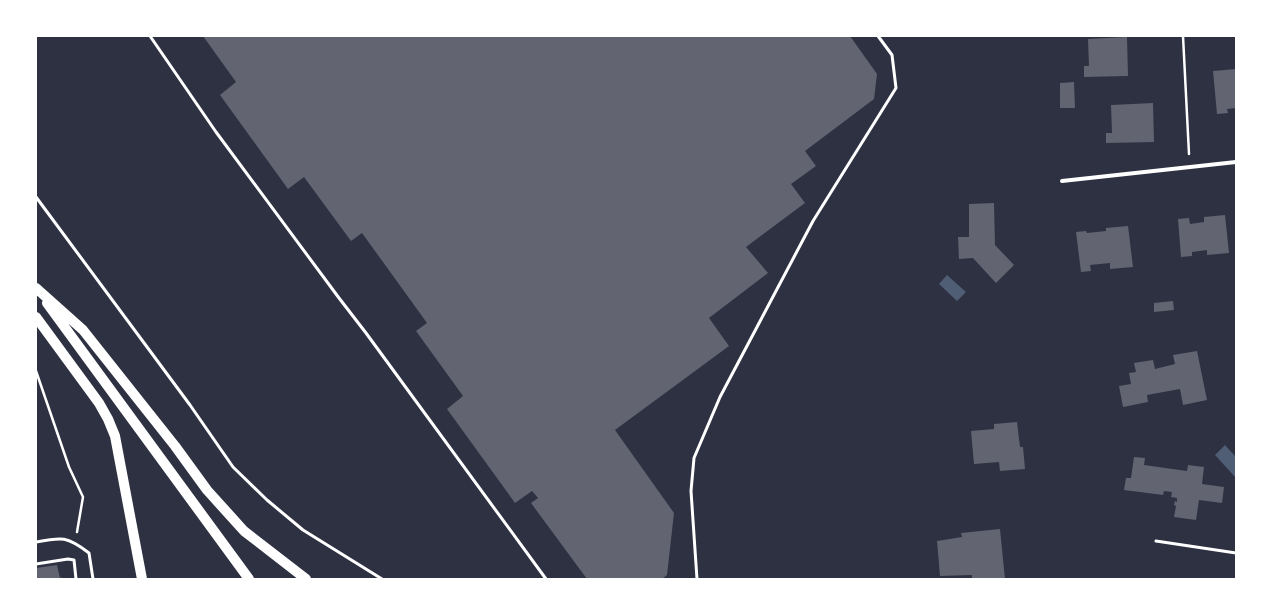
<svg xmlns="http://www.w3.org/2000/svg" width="1272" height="615" viewBox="0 0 1272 615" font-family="Raleway,sans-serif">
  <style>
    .water { fill: #4f5d75 }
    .building { fill: #626471 }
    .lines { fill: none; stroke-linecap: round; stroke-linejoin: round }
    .path { stroke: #fff; stroke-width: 2.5 }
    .service { stroke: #fff; stroke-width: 3 }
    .minor { stroke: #fff; stroke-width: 4 }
    .primary { stroke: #fff; stroke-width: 10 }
  </style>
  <rect width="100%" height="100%" fill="#2d3142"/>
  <!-- water -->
  <path class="water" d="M 947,275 L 966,292 L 957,301 L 939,284 Z
    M 1225,445 L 1236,457 L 1235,477 L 1215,455 Z"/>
  <!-- building -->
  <path class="building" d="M 203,36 L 850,36 L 877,74 L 874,99 L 805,151 L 816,166 L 791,184 L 805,203 L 746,247 L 768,273 L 709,318 L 729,346 L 615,430 L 674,513 L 667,575 L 662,579 L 587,579 L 531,503 L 538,498 L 532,491 L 515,503 L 447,409 L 463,396 L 416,331 L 427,323 L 362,233 L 351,241 L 304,177 L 288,189 L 220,95 L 236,82 Z
    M 1127,37 L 1128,76 L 1084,77 L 1084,66 L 1089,66 L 1088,39 Z
    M 1236,69 L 1236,108 L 1227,109 L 1228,113 L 1217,114 L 1213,71 Z
    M 1074,82 L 1075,108 L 1060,108 L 1060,83 Z
    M 1153,103 L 1154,142 L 1106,143 L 1106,133 L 1112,133 L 1111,105 Z
    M 994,203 L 995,245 L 1014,265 L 996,283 L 973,258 L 959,259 L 958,237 L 969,237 L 969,204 Z
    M 1225,215 L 1229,253 L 1207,255 L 1207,250 L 1192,252 L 1192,256 L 1181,257 L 1178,219 L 1189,218 L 1190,224 L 1204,222 L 1204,217 Z
    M 1128,226 L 1133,267 L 1110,269 L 1110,263 L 1090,265 L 1091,271 L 1081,272 L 1076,232 L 1086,231 L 1087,233 L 1106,231 L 1106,228 Z
    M 1173,301 L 1174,310 L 1154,312 L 1154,303 Z
    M 1197,351 L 1207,400 L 1183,405 L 1180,389 L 1147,395 L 1148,402 L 1123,407 L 1119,386 L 1131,384 L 1129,373 L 1136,372 L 1134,363 L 1153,360 L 1155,369 L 1175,364 L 1173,355 Z
    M 1017,422 L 1020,447 L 1023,447 L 1025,469 L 1000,471 L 999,462 L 974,464 L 971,431 L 994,429 L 994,424 Z
    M 1134,457 L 1145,458 L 1144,465 L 1187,471 L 1188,465 L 1204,467 L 1202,484 L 1224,487 L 1222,503 L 1199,500 L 1196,520 L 1174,517 L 1176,506 L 1174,505 L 1175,501 L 1177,502 L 1177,498 L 1171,497 L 1172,492 L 1164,491 L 1163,495 L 1124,490 L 1126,478 L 1131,478 Z
    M 1000,529 L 1005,579 L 972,579 L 972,575 L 940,576 L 937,541 L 962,537 L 961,533 Z
    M 57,565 L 60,578 L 62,577 L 62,579 L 36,579 L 36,568 Z"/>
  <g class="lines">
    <!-- path -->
    <path class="path" d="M 1183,36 L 1189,154
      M 36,371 L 69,467 L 83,497 L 77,532"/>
    <!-- service -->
    <path class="service" d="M 150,36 L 216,132 L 339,298 L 366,333 L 546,579
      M 36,197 L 190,405 L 233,467 L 267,500 L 303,530 L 382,579
      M 1156,541 L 1236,553
      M 36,542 C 62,537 67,536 89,553 L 93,579
      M 36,564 L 68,559 L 74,560 L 76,579
      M 697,579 L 691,491 L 694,458 L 720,397 L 813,221 L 896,88 L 892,55 L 878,36"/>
    <!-- minor -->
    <path class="minor" d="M 1062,181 L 1236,162"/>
    <!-- primary -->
    <path class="primary" d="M 36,288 L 83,330 L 175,446 L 207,490 L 244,531 L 306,579
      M 47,303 L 249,579
      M 36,317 L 99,403 L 108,419 L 115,436 L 142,579"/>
  </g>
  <!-- border -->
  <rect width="1272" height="615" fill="none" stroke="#ffffff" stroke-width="74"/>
</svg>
